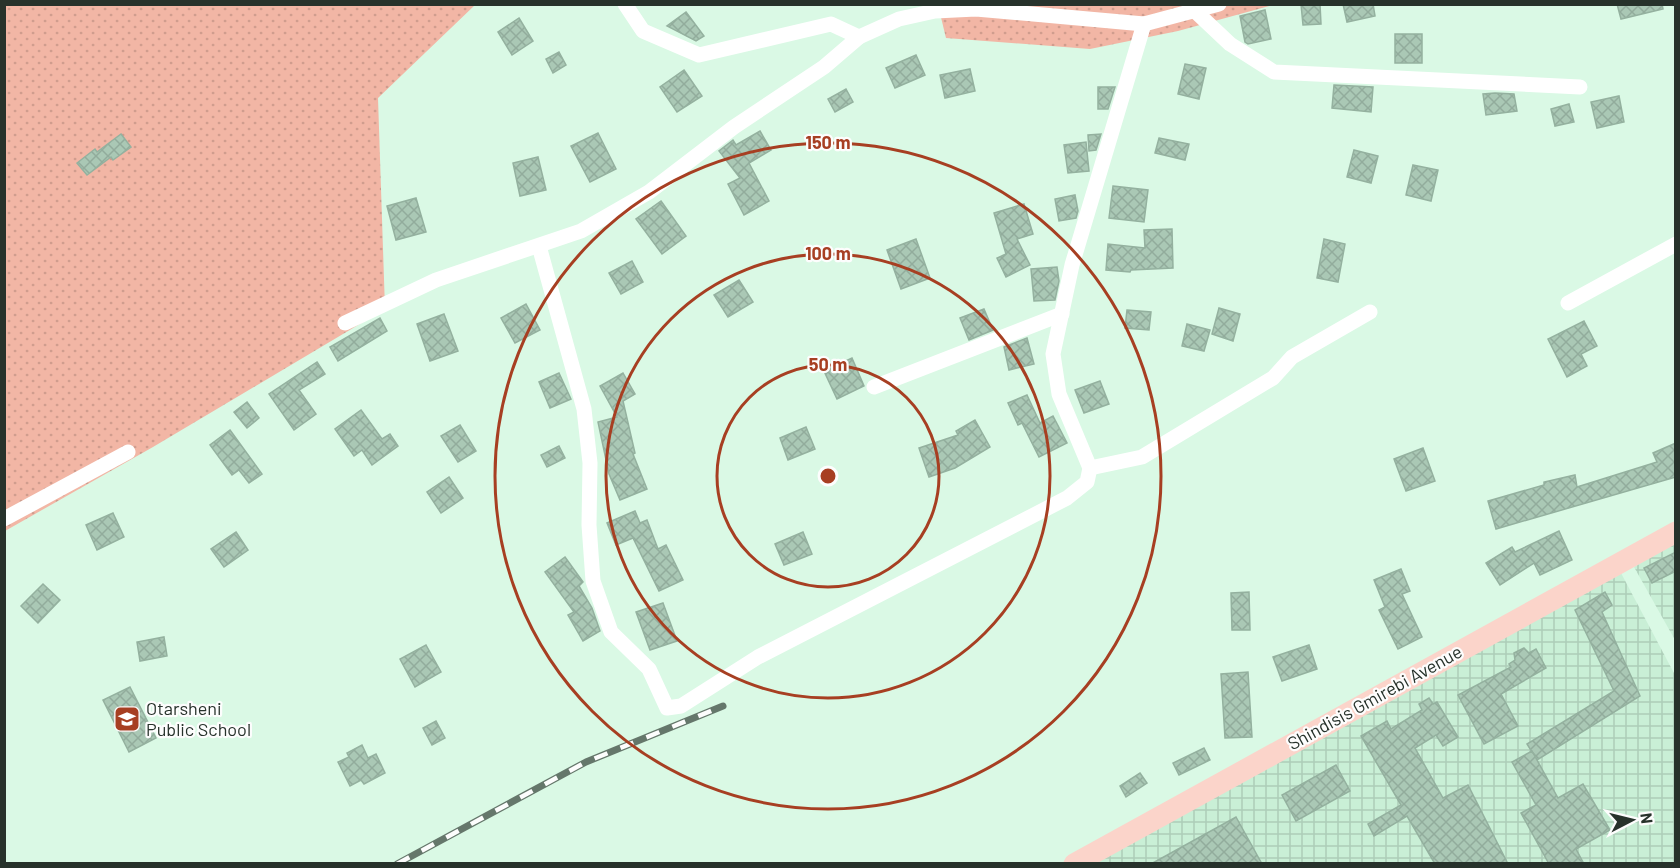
<svg xmlns="http://www.w3.org/2000/svg" width="1680" height="868" font-family="Barlow,sans-serif">
<defs>
<pattern id="industrial-grid" width="8" height="8" patternUnits="userSpaceOnUse" patternTransform="scale(1.5)"><rect width="8" height="8" fill="#c9efd6"/><path d="M0 4h8M4 0v8" fill="none" stroke="#adcdb8"/></pattern>
<pattern id="grass-dots" width="8" height="8" patternUnits="userSpaceOnUse" patternTransform="scale(1.5)"><rect width="8" height="8" fill="#f2b6a5"/><path d="M2 2h.1M6 6h.1" fill="none" stroke="#d09d8e" stroke-width="1.8" stroke-linecap="round"/></pattern>
<pattern id="building-cross-hatch" width="8" height="8" patternUnits="userSpaceOnUse" patternTransform="scale(1.5)"><rect width="8" height="8" fill="#aac8b5"/><path d="M0 0l8 8M0 8l8-8" fill="none" stroke="#92ac9c"/></pattern>
</defs>
<rect width="100%" height="100%" fill="#daf9e5"/>
<!-- industrial -->
<g fill="url(#industrial-grid)">
<polygon points="1675,543 1675,640 1634,567"/>
<polygon points="1621,573 1675,675 1675,863 1093,864"/>
</g>
<!-- grass -->
<g fill="url(#grass-dots)">
<polygon points="5,5 475,5 378,98 385,309 153,447 5,531"/>
<polygon points="938,5 1273,5 1178,31 1090,49 946,38"/>
</g>
<!-- building -->
<g fill="url(#building-cross-hatch)" stroke="#94b19f" stroke-width="1.5">
<polygon points="1301,4 1320,4 1321,24 1303,25"/>
<polygon points="1343,4 1373,4 1375,16 1347,22"/>
<polygon points="1617,4 1662,4 1663,9 1621,19"/>
<polygon points="1265,10 1271,39 1248,44 1245,42 1240,16"/>
<polygon points="686,12 704,36 696,41 667,26"/>
<polygon points="519,18 533,41 512,55 498,32"/>
<rect x="1395" y="34" width="27" height="29"/>
<polygon points="559,52 566,65 553,73 546,59"/>
<polygon points="916,55 925,75 895,88 886,68"/>
<polygon points="1185,64 1206,68 1199,99 1178,94"/>
<polygon points="970,69 975,91 945,98 940,75"/>
<polygon points="684,70 702,96 677,112 660,87"/>
<polygon points="1334,85 1373,87 1371,112 1332,108"/>
<polygon points="1098,87 1115,87 1108,109 1098,109"/>
<polygon points="846,89 853,102 835,112 828,99"/>
<polygon points="1495,93 1514,94 1517,111 1486,115 1483,94"/>
<polygon points="1619,96 1624,122 1597,128 1591,102"/>
<polygon points="1569,104 1574,122 1555,126 1551,109"/>
<polygon points="760,131 771,150 749,163 769,201 744,215 728,184 740,178 719,151 733,140 736,145"/>
<polygon points="598,133 616,169 590,182 571,146"/>
<polygon points="121,134 131,147 113,160 111,157 87,175 77,163 95,149 97,152"/>
<polygon points="1101,134 1096,150 1089,151 1088,135"/>
<polygon points="1159,138 1189,144 1185,160 1155,153"/>
<polygon points="1086,142 1089,171 1068,173 1064,145"/>
<polygon points="1354,150 1378,156 1371,183 1347,177"/>
<polygon points="538,157 546,190 520,196 513,163"/>
<polygon points="1413,165 1438,170 1431,201 1406,195"/>
<polygon points="1113,186 1148,190 1144,222 1109,218"/>
<polygon points="1075,195 1078,211 1076,218 1059,221 1055,199"/>
<polygon points="416,198 426,232 396,240 387,206"/>
<polygon points="661,201 686,236 662,254 636,219"/>
<polygon points="1024,204 1033,234 1017,239 1030,265 1006,277 997,258 1006,254 994,213"/>
<polygon points="1172,229 1173,268 1131,270 1130,272 1106,270 1108,244 1145,248 1144,230"/>
<polygon points="916,239 930,278 901,289 887,250"/>
<polygon points="1324,239 1345,244 1338,282 1317,278"/>
<polygon points="632,261 643,282 621,294 609,273"/>
<polygon points="1057,267 1059,281 1055,300 1034,301 1031,269"/>
<polygon points="739,280 753,302 728,317 714,295"/>
<polygon points="526,304 540,330 515,343 501,318"/>
<polygon points="1219,308 1240,314 1233,341 1212,334"/>
<polygon points="984,309 993,330 969,340 960,318"/>
<polygon points="1127,310 1151,312 1149,330 1125,328"/>
<polygon points="444,314 458,351 430,361 417,324"/>
<polygon points="380,318 387,331 338,361 330,347"/>
<polygon points="1584,321 1597,346 1581,354 1587,366 1567,377 1548,339"/>
<polygon points="1187,324 1210,330 1204,351 1182,346"/>
<polygon points="1027,338 1034,364 1009,370 1004,347"/>
<polygon points="852,358 864,386 837,399 824,371"/>
<polygon points="317,362 325,374 299,390 316,414 294,430 269,394"/>
<polygon points="559,373 571,399 550,408 539,382"/>
<polygon points="623,373 635,394 623,401 635,453 633,454 647,489 620,500 609,474 598,422 617,417 600,386"/>
<polygon points="1100,381 1109,404 1084,413 1075,390"/>
<polygon points="1027,395 1040,423 1053,416 1067,443 1039,457 1022,423 1018,425 1008,403"/>
<polygon points="247,402 259,418 247,428 234,412"/>
<polygon points="361,410 382,439 390,434 398,446 372,465 362,450 354,456 335,429"/>
<polygon points="975,420 990,447 955,468 929,477 919,448 958,435 956,431"/>
<polygon points="460,425 476,451 458,462 441,436"/>
<polygon points="806,427 815,449 788,460 780,438"/>
<polygon points="230,430 262,474 249,483 239,470 232,475 210,445"/>
<polygon points="1676,443 1676,477 1496,529 1488,501 1544,485 1544,482 1575,475 1577,487 1657,462 1653,453"/>
<polygon points="559,446 565,458 547,467 541,455"/>
<polygon points="1423,448 1435,481 1406,491 1394,459"/>
<polygon points="449,477 463,498 441,513 427,492"/>
<polygon points="635,511 640,523 647,520 658,549 666,545 683,580 659,591 633,538 616,545 607,523"/>
<polygon points="113,513 124,537 97,550 86,525"/>
<polygon points="1559,531 1572,560 1540,575 1534,563 1500,585 1486,563 1512,547 1515,552"/>
<polygon points="236,532 248,550 224,567 211,549"/>
<polygon points="803,532 812,554 784,565 775,544"/>
<polygon points="1676,552 1676,571 1652,583 1644,568"/>
<polygon points="565,557 583,582 579,586 592,608 600,631 583,641 568,615 574,612 545,572"/>
<polygon points="1401,569 1410,591 1402,594 1422,637 1398,649 1379,610 1385,607 1374,580"/>
<polygon points="43,584 60,600 38,623 21,606"/>
<polygon points="1249,592 1250,630 1232,630 1231,593"/>
<polygon points="1605,592 1612,605 1602,612 1640,696 1537,760 1527,744 1614,691 1575,610"/>
<polygon points="663,603 677,641 650,650 636,612"/>
<polygon points="164,637 167,656 140,661 137,642"/>
<polygon points="426,645 441,672 415,687 400,659"/>
<polygon points="1309,645 1317,669 1282,681 1273,657"/>
<polygon points="1524,648 1529,653 1536,649 1546,668 1501,694 1518,726 1484,744 1458,695 1511,667 1509,664 1515,660 1514,653"/>
<polygon points="1248,672 1252,737 1225,738 1221,674"/>
<polygon points="130,687 156,738 129,752 103,700"/>
<polygon points="1429,698 1433,704 1437,702 1458,737 1443,746 1436,735 1415,748 1443,798 1468,785 1508,864 1435,864 1407,816 1374,836 1368,824 1401,805 1361,736 1387,721 1391,729 1422,710 1419,704"/>
<polygon points="436,721 445,738 432,745 423,728"/>
<polygon points="362,745 368,758 376,754 385,773 364,784 361,780 350,786 338,762 349,757 347,753"/>
<polygon points="1204,748 1210,760 1179,775 1173,763"/>
<polygon points="1532,751 1558,798 1583,784 1610,830 1576,849 1584,864 1549,864 1521,813 1536,805 1512,762"/>
<polygon points="1336,765 1350,791 1296,821 1282,795"/>
<polygon points="1140,773 1147,783 1126,797 1120,786"/>
<polygon points="1236,817 1262,864 1151,864"/>
</g>
<g fill="none" stroke-linecap="round" stroke-linejoin="round">
<!-- street -->
<g stroke="#fff" stroke-width="15">
<polyline points="625,4 643,31 699,55 831,24 859,37"/>
<polyline points="1195,11 1230,44 1274,72 1580,87"/>
<polyline points="539,246 584,409 590,463 589,525 593,581 611,632 649,669 667,708 681,706 758,657 1067,498 1087,482 1090,468 1059,394 1053,354 1072,265 1144,24 1219,4"/>
<polyline points="1568,303 1676,244"/>
<polyline points="345,323 436,280 581,231 649,192 734,127 824,67 859,37 899,19 935,11 976,9 1144,24"/>
<polyline points="874,387 1062,314"/>
<polyline points="1090,468 1142,457 1273,378 1292,357 1370,312"/>
<polyline points="4,519 128,452"/>
</g>
<!-- secondary -->
<polyline stroke="#fbd4ca" stroke-width="21" points="1074,864 1676,532"/>
<!-- rail casing -->
<g stroke="#65776b" stroke-width="7">
<polyline id="rail" points="397,864 586,762 723,706"/>
</g>
<!-- rail -->
<use href="#rail" stroke="#fdfdfd" stroke-width="4.5" stroke-dasharray="14" stroke-linecap="butt"/>
</g>
<!-- distance rings -->
<g fill="none" stroke="#a73f22" stroke-width="3">
<circle cx="828" cy="476" r="111"/>
<circle cx="828" cy="476" r="222"/>
<circle cx="828" cy="476" r="333"/>
</g>
<!-- icons -->
<defs>
<g id="school-square" transform="scale(1.35)"><rect x="-9" y="-9" width="18" height="18" rx="4" fill="#a73f22" stroke="#fdfdfd"/><path d="M0-5L7-2L0 1L-7-2ZM-4 1L0 2.5L4 1V4Q0 6-4 4Z" fill="#fff"/></g>
</defs>
<g fill-rule="evenodd">
<use href="#school-square" x="127" y="719"/>
</g>
<g text-anchor="middle" stroke-width="4.5" stroke-linejoin="round" paint-order="stroke">
<!-- street labels -->
<g font-size="18" fill="#27322b" stroke="#fdfdfd">
<text transform="translate(1375 698) rotate(-29)" y="6">Shindisis Gmirebi Avenue</text>
</g>
<!-- poi labels -->
<g font-size="18" fill="#27322b" stroke="#fdfdfd" text-anchor="start">
<text x="146" y="715">Otarsheni<tspan x="146" dy="21">Public School</tspan></text>
</g>
</g>
<circle cx="828" cy="476" r="9" fill="#a73f22" stroke="#fdfdfd" stroke-width="3"/>
<g font-size="18" text-anchor="middle" font-weight="bold" fill="#a73f22" stroke="#fdfdfd" stroke-width="4.5" stroke-linejoin="round" paint-order="stroke">
<text x="828" y="149">150 m</text>
<text x="828" y="260">100 m</text>
<text x="828" y="371">50 m</text>
</g>
<!-- border -->
<rect width="1680" height="868" fill="none" stroke="#27322b" stroke-width="12"/>
<!-- north arrow -->
<g transform="translate(1632 820) rotate(83)" stroke="#fdfdfd" stroke-width="4.5" paint-order="stroke">
<path d="M0-4.5L10 22L0 15L-10 22Z" fill="#27322b"/>
<text y="-9" font-size="16" font-weight="bold" text-anchor="middle" fill="#27322b">N</text>
</g>
</svg>
